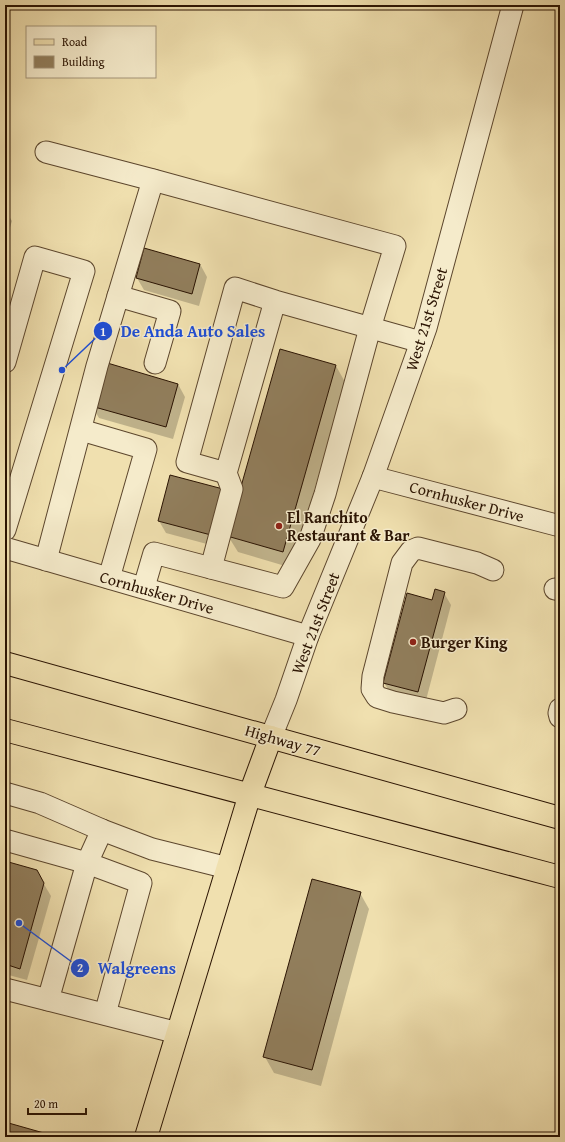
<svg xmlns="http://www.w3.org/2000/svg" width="565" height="1142" font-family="'Gentium Book Plus',serif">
<rect width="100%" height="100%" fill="#f0e0af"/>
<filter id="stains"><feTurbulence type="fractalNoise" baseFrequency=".005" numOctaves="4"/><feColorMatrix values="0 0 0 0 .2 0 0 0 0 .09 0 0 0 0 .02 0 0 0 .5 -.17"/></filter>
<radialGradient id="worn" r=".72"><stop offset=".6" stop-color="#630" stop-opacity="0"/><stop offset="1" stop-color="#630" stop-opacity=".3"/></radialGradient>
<!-- shadow -->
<g fill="#0003">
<polygon points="5,210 12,221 5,244"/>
<polygon points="200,264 207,277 199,306 144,290 137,278"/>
<polygon points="336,366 345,382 292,568 238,552 228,536"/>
<polygon points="178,384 185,397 173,439 99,418 92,406"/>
<polygon points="230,502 218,547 166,533 159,521"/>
<polygon points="444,593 451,605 425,704 392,695 384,683 433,601"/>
<polygon points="5,862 36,871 51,896 27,980 5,974"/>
<polygon points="360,893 369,909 321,1086 274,1073 265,1057"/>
</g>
<!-- building -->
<g fill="#917e5c" stroke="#2a1302">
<polygon points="144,248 200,264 192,294 136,278"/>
<polygon points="280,349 336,365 283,552 227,536"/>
<polygon points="104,362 178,384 166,427 91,406"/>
<polygon points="170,475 223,489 211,535 158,521"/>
<polygon points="435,589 445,592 418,692 383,683 407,593 432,600"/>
<polygon points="5,861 37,870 44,883 20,969 5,964"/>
<polygon points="312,879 361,892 312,1070 263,1057"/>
<polygon points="5,1122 58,1137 5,1137"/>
</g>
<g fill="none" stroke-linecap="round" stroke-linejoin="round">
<!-- minor casing -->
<g stroke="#5c462d" stroke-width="23">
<g id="minor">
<polyline points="46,152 153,180 395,246 370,328 325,494 310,539 283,587 154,553 144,587"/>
<polyline points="118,296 170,311 155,363"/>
<polyline points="275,301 235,288 187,462 226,473 275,301 421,342"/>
<polyline points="5,362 35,257 84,271 5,530"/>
<polyline points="81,430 146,449 109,578"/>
<polyline points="373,477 560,526"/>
<polyline points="5,548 308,636"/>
<polyline points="46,560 97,366 153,180"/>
<polyline points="211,568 232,489 226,473"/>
<polyline points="555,589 560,590"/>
<polyline points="456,709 444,713 393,702 377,697 372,689 373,676 402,563 411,551 418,548 477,563 493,570"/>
<polyline points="560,709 559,713 560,717"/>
<polyline points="271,737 286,700 308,636 373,477 426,328 513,5"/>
<polyline points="5,793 40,803 102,830 152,849 228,868"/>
<polyline points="5,840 87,863 141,883 105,1014"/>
<polyline points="5,989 178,1033"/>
<polyline points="48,1000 87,863 102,830"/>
</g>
</g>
<!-- major casing -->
<g stroke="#2a1302" stroke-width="24">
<polyline id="major" points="146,1137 250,794 271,737"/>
</g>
<!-- highway casing -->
<g stroke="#2a1302" stroke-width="24">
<g id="highway">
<polyline points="5,663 560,818"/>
<polyline points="5,730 560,877"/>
</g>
</g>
<!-- minor -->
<use href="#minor" stroke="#f5ebcb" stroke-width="21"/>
<!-- major -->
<use href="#major" stroke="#f0e0af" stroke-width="22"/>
<!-- highway -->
<use href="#highway" stroke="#f0e0af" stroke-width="22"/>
</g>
<!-- markers -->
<g fill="#8f2418" stroke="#f5ebcb" stroke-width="1.5">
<circle cx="279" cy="526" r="4"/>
<circle cx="413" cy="642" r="4"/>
</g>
<g text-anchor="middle" stroke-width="3" stroke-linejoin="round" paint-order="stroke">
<!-- street labels -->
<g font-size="16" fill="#2a1302" stroke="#f5ebcb">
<text transform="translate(426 319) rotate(-73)" y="6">West 21st Street</text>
<text transform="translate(467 501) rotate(15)" y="6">Cornhusker Drive</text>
<text transform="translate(157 592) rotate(16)" y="6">Cornhusker Drive</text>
<text transform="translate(315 623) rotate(-69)" y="6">West 21st Street</text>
<text transform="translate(283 740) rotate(16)" y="6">Highway 77</text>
</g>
<!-- poi labels -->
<g font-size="16" font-weight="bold" fill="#2a1302" stroke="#f5ebcb" text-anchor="start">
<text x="287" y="523">El Ranchito<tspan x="287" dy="18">Restaurant &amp; Bar</tspan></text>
<text x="421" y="648">Burger King</text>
</g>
</g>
<!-- callouts -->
<path fill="none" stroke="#1d4ed8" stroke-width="1.5" d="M62 370L103 331M19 923L80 968"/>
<g fill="#1d4ed8" stroke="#f5ebcb" stroke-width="1.5">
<circle cx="62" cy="370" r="4"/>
<circle cx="19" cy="923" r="4"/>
<circle cx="103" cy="331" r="10"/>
<circle cx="80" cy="968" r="10"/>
</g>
<g font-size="12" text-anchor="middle" font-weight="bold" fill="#fff">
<text x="103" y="336">1</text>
<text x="80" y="972">2</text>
</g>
<g font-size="17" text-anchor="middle" font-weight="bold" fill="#1d4ed8" stroke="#f5ebcb" stroke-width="3" stroke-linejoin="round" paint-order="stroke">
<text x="193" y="337">De Anda Auto Sales</text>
<text x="137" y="974">Walgreens</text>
</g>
<!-- margin -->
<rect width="565" height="1142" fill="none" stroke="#f0e0af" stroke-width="20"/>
<rect x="6" y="6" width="553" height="1130" fill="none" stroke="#2a1302" stroke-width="2"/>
<rect x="10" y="10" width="545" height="1122" fill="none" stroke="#2a1302"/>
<!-- legend -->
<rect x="26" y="26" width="130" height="52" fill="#f5ebcb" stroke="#a4957b"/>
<rect x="34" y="39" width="20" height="6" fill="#f0e0af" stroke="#a4957b"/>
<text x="62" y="46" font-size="12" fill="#2a1302">Road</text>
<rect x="34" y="56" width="20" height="12" fill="#917e5c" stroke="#a4957b"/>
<text x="62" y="66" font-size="12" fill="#2a1302">Building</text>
<!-- scale -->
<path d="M28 1108v6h58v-6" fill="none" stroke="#2a1302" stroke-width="2"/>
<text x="34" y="1108" font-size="12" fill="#2a1302" stroke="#f5ebcb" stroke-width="3" paint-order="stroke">20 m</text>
<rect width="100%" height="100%" filter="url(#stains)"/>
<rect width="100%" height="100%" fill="url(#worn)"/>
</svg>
